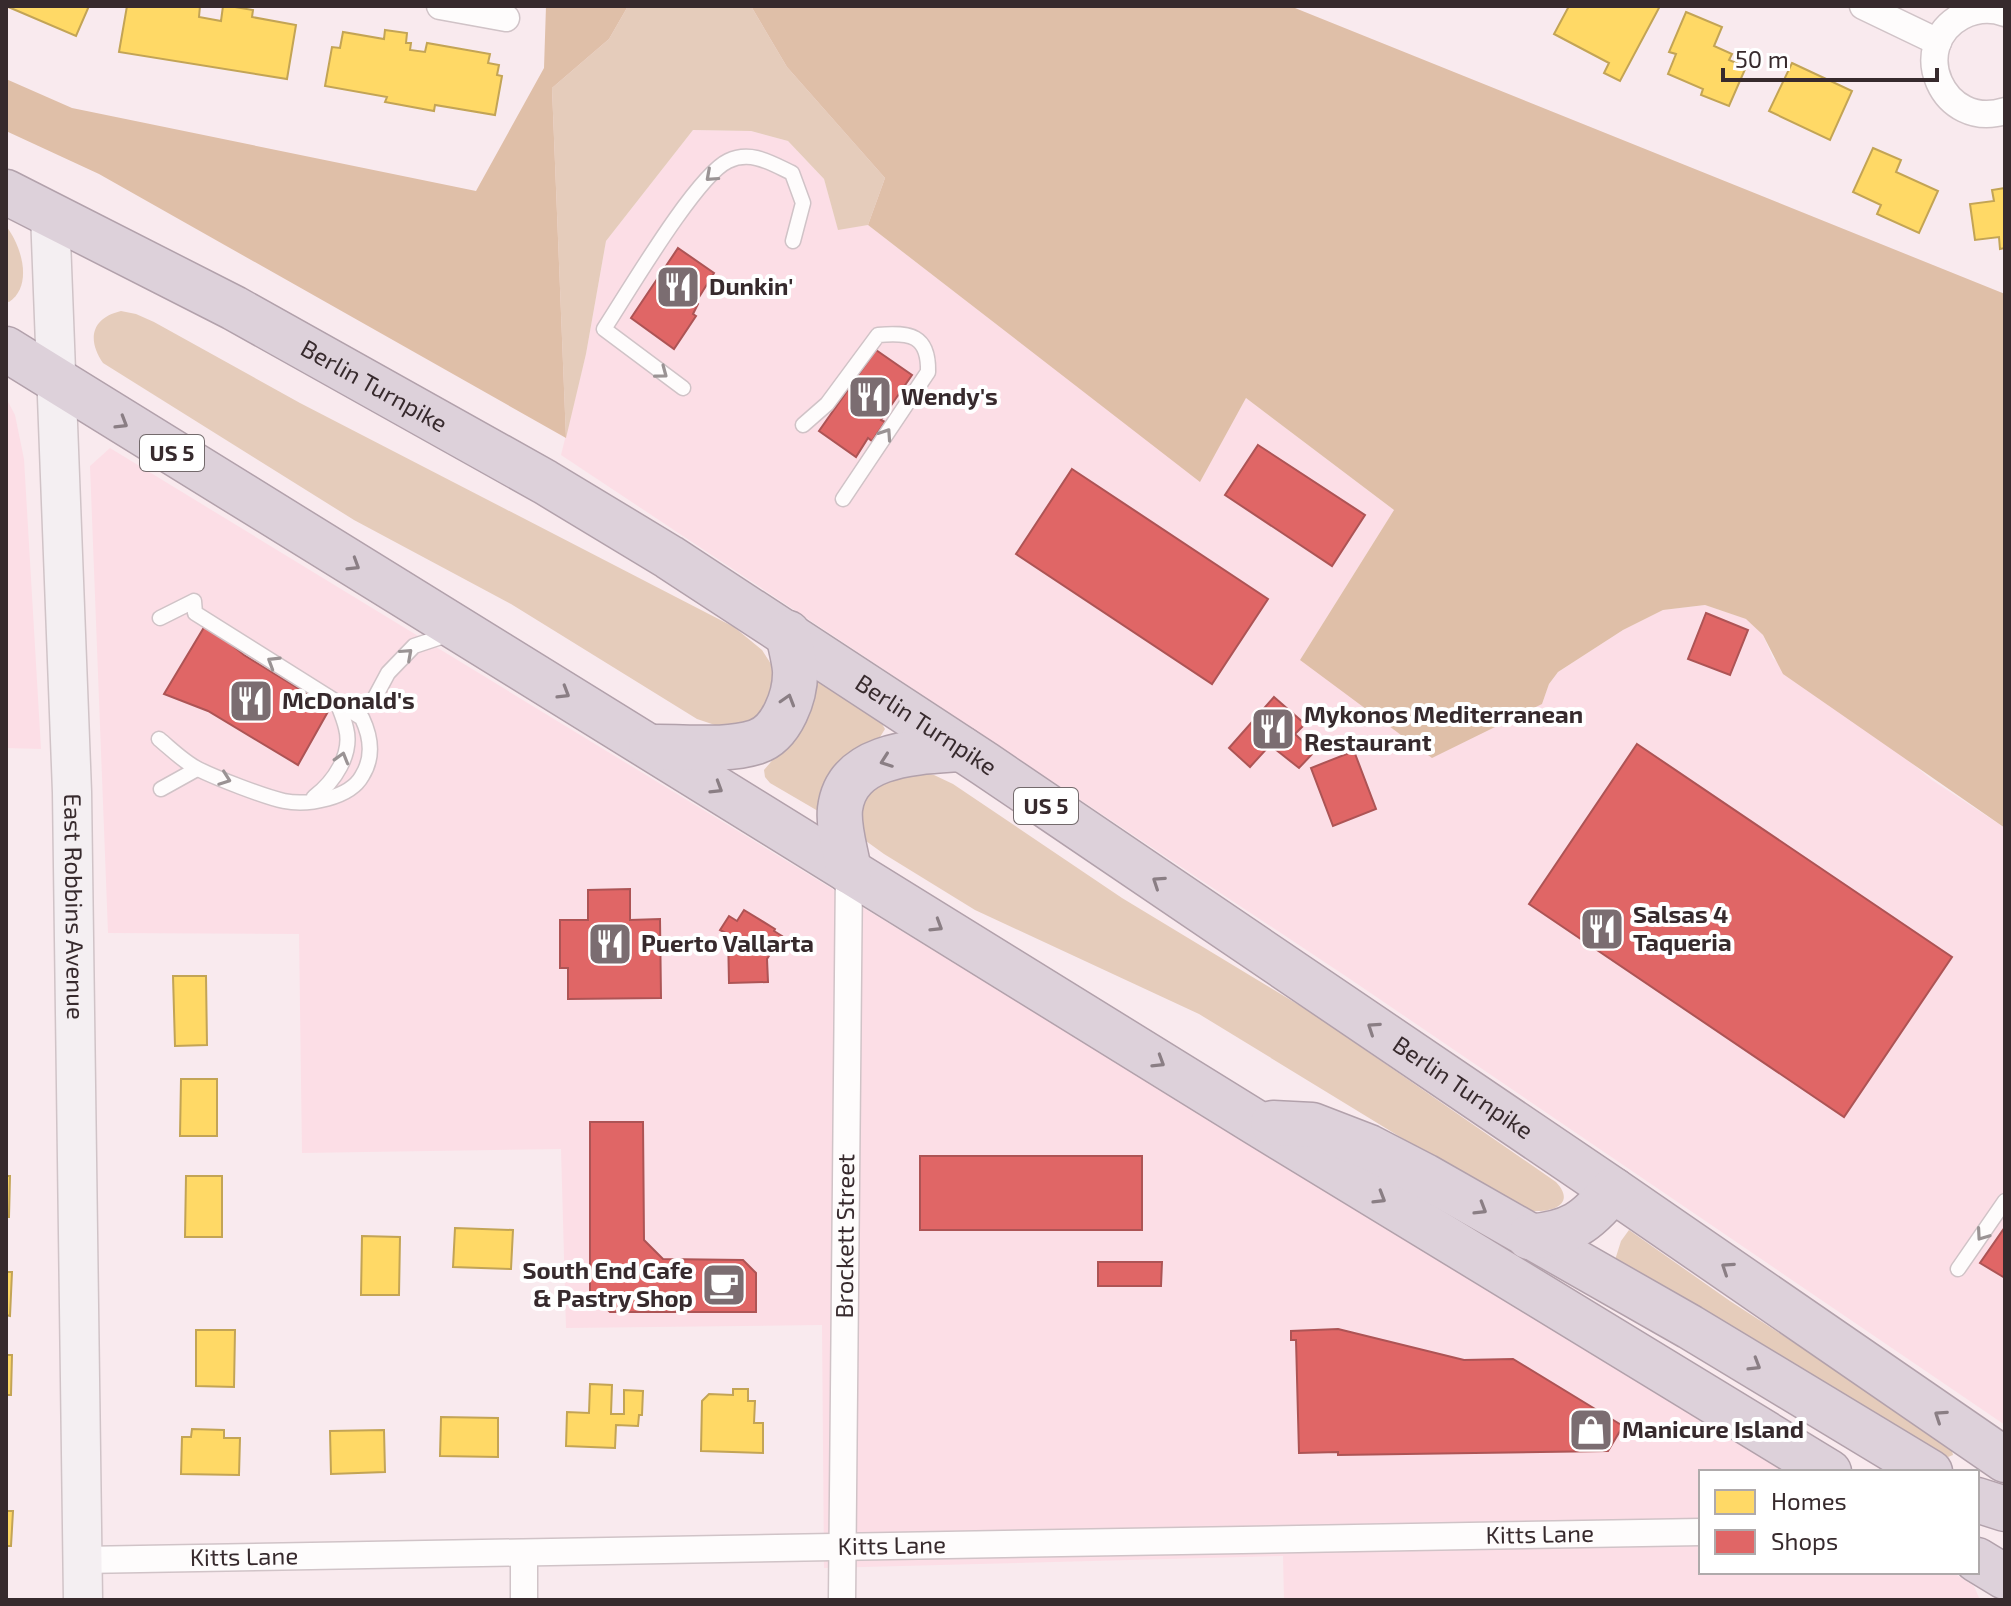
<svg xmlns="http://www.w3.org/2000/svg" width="2011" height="1606" font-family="'Exo 2',sans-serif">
<rect width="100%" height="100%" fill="#f9eaee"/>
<!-- built -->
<g fill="#fcdee6">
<polygon points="693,130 751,131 788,141 824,179 838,229 868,225 1200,481 1246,398 1394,510 1300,660 1542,704 1549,684 1558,672 1623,630 1663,610 1705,605 1747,619 1763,635 1773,658 1814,694 1896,750 1932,780 2005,828 2005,1425 1350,979 561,455 586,354 606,241"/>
<polygon points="6,398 15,415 24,459 41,749 6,748"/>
<polygon points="110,448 1788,1472 1701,1472 1701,1572 1952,1572 1974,1586 1980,1600 1284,1600 1283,1556 824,1568 822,1325 566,1328 561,1149 302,1153 299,934 108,933 90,466"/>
</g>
<!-- green -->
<g fill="#e5ccbb">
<polygon points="628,6 751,6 787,67 885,178 868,225 838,230 824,179 788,141 751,131 693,130 606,241 586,354 566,438 552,88 609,39"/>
<path d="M6 226C21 245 34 285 9 302L6 301Z"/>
<path d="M121 311 136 314 154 322 300 403 734 627 762 650 771 664 775 685 762 716 746 725 727 729 697 719 511 604 354 520 103 363C87 340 91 318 121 311Z"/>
<polygon points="817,681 882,724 885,729 880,737 865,748 818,811 770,783 765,777 764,770 788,742 813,682"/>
<path d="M912 771 934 775 953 784 1122 898 1312 1013 1556 1182C1580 1208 1543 1214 1524 1210L1433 1157 1199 1014 975 910 884 854 866 841 861 831 860 806 868 791 887 777Z"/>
<polygon points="1629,1230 1730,1301 1945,1441 1951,1447 1953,1455 1948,1457 1935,1449 1615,1260 1621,1241"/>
</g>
<!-- forest -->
<g fill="#dfbfa8">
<polygon points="546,6 628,6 609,39 552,88 566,438 99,174 6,131 6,79 72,108 476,191 544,68"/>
<polygon points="751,6 1290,6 2005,294 2005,828 1783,674 1763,635 1746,619 1705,605 1663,610 1623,630 1558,672 1549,684 1542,704 1432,758 1300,660 1394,510 1246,398 1200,482 868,225 885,178 787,67"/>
</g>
<!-- homes -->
<g fill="#ffd966" stroke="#c3a455" stroke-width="2">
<polygon points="6,6 89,6 76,36"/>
<polygon points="127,6 200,6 199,17 221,21 223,6 229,6 253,10 252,17 296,25 287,79 119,52"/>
<polygon points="1569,6 1660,6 1620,81 1604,73 1609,63 1554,34"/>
<polygon points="1686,12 1722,27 1714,46 1732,54 1729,60 1746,67 1729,106 1701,95 1703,89 1668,74 1676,54 1669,52"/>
<polygon points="385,30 407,33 406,43 411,43 410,50 425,52 427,43 490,54 488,63 499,65 497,75 502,76 495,115 435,105 434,111 385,102 387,97 325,86 332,47 340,48 343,32 384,39"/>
<polygon points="1792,63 1852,91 1830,140 1769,111"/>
<polygon points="1873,148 1901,160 1896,172 1938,191 1919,233 1877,214 1881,205 1853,192"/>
<polygon points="2005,188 2005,248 2000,249 1999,237 1975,240 1970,204 1994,201 1992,190"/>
<polygon points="173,976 206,976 207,1045 175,1046"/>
<polygon points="181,1079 217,1079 217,1136 180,1136"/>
<polygon points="6,1176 10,1176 9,1217 6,1217"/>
<polygon points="186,1176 222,1176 222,1237 185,1237"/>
<polygon points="455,1228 513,1230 511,1269 453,1267"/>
<polygon points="362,1236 400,1237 399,1295 361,1295"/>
<polygon points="6,1272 12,1272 10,1316 6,1315"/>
<polygon points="196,1330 235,1330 234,1387 196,1386"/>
<polygon points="6,1355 12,1355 11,1395 6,1395"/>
<polygon points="590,1384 612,1385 611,1414 624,1414 624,1390 643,1391 642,1415 639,1415 638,1426 616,1425 615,1448 566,1446 567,1412 589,1413"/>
<polygon points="733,1389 748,1389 748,1401 755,1401 754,1423 763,1423 763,1453 701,1451 702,1401 709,1394 733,1395"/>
<polygon points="441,1417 498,1418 498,1457 440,1456"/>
<polygon points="192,1429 224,1430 224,1438 240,1438 239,1475 181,1474 182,1437 191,1437"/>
<polygon points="384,1430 385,1472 331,1474 330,1431"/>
<polygon points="6,1511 13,1511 11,1546 6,1546"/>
</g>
<!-- shops -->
<g fill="#e06666" stroke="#ad5455" stroke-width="2">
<polygon points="678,248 714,273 696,302 698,304 693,314 696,316 674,349 631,318"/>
<polygon points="876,350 912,375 881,420 885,422 872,441 868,438 856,457 819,431"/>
<polygon points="1258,445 1365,515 1332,566 1225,495"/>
<polygon points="1072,469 1268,599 1212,684 1016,554"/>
<polygon points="1706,613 1748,630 1730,675 1688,659"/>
<polygon points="206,624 244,655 330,708 298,765 208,711 164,694"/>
<polygon points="1274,697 1305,724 1295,734 1314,752 1299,768 1270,745 1250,767 1229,748"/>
<polygon points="1637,744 1952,957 1844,1117 1529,904"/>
<polygon points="1354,751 1376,809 1333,826 1311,768"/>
<polygon points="630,889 630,920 660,919 661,998 568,999 568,968 560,968 560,920 588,920 588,890"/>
<polygon points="744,910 775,929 774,931 782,936 767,959 768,982 729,983 728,934 720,930 729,916 737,921"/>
<polygon points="590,1122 643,1122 644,1240 663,1259 743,1260 756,1273 756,1312 610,1312 590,1293"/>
<rect x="920" y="1156" width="222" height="74"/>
<polygon points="2005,1227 2005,1278 1980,1263"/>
<polygon points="1098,1262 1162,1262 1161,1286 1098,1286"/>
<polygon points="1338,1329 1464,1360 1513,1359 1623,1426 1608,1451 1338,1455 1338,1452 1299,1453 1296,1340 1291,1340 1291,1331"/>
</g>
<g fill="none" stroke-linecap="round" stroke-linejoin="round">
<!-- lane casing -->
<g stroke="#d0c3c7" stroke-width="17">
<g id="lane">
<path d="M683 388 604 329C627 294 696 176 728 161 751 150 771 163 792 173L803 203 793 241"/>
<path d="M803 425 827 404 878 335C910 332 929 335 928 372L843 499"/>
<polyline points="373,701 388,673 414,646 450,634"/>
<path d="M159 739C171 749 184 762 198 769 216 778 265 797 284 801 308 806 350 798 362 776 374 757 371 737 362 718L195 613 194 601 160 618"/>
<polyline points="161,789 197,769"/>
<path d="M314 797C334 782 353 754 346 728 344 719 340 710 337 702"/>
<polyline points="1958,1269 2005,1201"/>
</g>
</g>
<!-- street casing -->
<g stroke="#d0c3c7" stroke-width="29">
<g id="street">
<polyline points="440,6 506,18"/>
<polyline points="1863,6 1938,42"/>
<path d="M2005 13C1991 8 1976 9 1962 16 1906 46 1943 131 2005 111"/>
<path id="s1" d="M82 1560 1701 1532"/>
<polyline points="524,1600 524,1554"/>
<path id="s2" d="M842 1600 849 871"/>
</g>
</g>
<!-- secondary casing -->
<g stroke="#d0c3c7" stroke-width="41">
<g id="secondary">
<path id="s3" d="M50 213 72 792 83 1600"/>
</g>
</g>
<!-- highway casing -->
<g stroke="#b2a1ab" stroke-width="47">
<g id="highway">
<path id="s4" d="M6 192 234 308 545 482 669 557 985 764 1613 1190 2005 1460"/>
<polyline points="6,349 1255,1122 1829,1472"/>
<path d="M651 747C684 746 724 752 756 742 782 734 796 695 795 670 794 658 790 645 788 633"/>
<path d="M849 871C846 852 838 828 840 809 847 752 919 752 962 749"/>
<polyline points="1273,1123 1312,1125 1369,1147 1425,1176 1690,1327 1930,1472"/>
<path d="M1529 1237C1571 1233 1586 1223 1613 1190"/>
<polyline points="1977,1500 2005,1509"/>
<polyline points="1977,1560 2005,1577"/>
</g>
</g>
<!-- lane -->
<use href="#lane" stroke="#fefcfc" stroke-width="14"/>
<!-- street -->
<use href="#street" stroke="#fefcfc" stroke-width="26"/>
<!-- secondary -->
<use href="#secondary" stroke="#f4eff2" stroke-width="38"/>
<!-- highway -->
<use href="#highway" stroke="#ddd1da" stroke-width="44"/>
</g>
<!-- one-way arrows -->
<defs><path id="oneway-chevron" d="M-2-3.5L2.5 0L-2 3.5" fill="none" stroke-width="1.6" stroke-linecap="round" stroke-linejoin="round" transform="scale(2)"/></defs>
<g stroke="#9a9394">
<use href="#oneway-chevron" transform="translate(711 176) rotate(138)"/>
<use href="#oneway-chevron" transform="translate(662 373) rotate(37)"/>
<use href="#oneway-chevron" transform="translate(886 434) rotate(-56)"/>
<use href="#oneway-chevron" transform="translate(407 654) rotate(-42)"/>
<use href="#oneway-chevron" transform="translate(273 662) rotate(-148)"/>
<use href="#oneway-chevron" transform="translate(342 758) rotate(-74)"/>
<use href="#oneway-chevron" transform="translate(225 779) rotate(20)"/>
<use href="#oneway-chevron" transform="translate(1982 1235) rotate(125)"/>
</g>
<g stroke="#8a7e84">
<use href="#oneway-chevron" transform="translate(122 423) rotate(31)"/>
<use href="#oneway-chevron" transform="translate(354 565) rotate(32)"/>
<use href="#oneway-chevron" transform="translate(564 693) rotate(31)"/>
<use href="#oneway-chevron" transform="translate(788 700) rotate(-73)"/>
<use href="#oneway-chevron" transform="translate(886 761) rotate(160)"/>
<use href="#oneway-chevron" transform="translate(717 788) rotate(32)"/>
<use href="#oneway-chevron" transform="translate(1158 882) rotate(-146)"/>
<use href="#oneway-chevron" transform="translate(937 926) rotate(32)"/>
<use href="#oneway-chevron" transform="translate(1373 1028) rotate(-146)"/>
<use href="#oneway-chevron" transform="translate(1159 1062) rotate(32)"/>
<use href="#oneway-chevron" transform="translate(1380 1198) rotate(31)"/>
<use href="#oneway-chevron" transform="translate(1481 1209) rotate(31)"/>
<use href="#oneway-chevron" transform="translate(1727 1268) rotate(-146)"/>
<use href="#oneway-chevron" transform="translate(1755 1365) rotate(31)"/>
<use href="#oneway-chevron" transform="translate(1940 1416) rotate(-146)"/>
</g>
<!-- icons -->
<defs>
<g id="restaurant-square" transform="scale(2.3)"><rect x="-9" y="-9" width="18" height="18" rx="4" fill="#7b6d71" stroke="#fff"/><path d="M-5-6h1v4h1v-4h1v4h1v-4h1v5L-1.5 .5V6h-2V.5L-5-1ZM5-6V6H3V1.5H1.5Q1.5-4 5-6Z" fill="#fff"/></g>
<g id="cafe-square" transform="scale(2.3)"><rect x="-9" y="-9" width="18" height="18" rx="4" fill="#7b6d71" stroke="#fff"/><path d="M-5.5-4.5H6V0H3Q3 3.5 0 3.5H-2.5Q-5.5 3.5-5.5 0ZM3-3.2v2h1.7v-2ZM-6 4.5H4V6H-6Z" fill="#fff"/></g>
<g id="shop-square" transform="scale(2.3)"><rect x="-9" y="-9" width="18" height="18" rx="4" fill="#7b6d71" stroke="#fff"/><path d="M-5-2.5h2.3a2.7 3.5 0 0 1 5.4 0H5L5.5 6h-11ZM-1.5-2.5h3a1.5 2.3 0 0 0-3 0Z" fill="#fff"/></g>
</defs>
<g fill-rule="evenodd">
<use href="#restaurant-square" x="678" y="287"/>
<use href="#restaurant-square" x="870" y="397"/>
<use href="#restaurant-square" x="251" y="701"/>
<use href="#restaurant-square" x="1273" y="729"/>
<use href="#restaurant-square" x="1602" y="929"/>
<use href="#restaurant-square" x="610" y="944"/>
<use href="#cafe-square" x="724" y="1285"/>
<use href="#shop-square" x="1591" y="1430"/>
</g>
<g text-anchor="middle" stroke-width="8" stroke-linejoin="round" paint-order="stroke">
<!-- shield labels -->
<g fill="#fff" stroke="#736a6c" stroke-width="2">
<rect x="140" y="435" width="64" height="36" rx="6"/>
<rect x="1014" y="788" width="64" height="36" rx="6"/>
</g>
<g font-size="22" font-weight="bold" fill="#372a2d">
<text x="172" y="461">US 5</text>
<text x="1046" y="814">US 5</text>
</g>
<!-- poi labels -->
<g font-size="24" font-weight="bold" fill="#372a2d" stroke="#fff" text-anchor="start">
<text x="709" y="295">Dunkin'</text>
<text x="901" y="405">Wendy's</text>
<text x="282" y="709">McDonald's</text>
<text x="1304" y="723">Mykonos Mediterranean<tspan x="1304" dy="28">Restaurant</tspan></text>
<text x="1633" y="923">Salsas 4<tspan x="1633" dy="28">Taqueria</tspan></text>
<text x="641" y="952">Puerto Vallarta</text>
<text x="693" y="1279" text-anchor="end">South End Cafe<tspan x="693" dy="28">&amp; Pastry Shop</tspan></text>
<text x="1622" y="1438">Manicure Island</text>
</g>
<!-- street labels -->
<g font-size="24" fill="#372a2d" stroke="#fff">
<text dy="8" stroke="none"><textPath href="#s4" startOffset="416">Berlin Turnpike</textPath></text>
<text dy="8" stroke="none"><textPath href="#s4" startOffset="1064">Berlin Turnpike</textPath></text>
<text dy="8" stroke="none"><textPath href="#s3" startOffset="694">East Robbins Avenue</textPath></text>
<text dy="8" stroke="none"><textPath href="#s4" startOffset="1712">Berlin Turnpike</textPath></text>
<text dy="8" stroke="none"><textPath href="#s2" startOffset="364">Brockett Street</textPath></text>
<text dy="8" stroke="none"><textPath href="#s1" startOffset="1458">Kitts Lane</textPath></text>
<text dy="8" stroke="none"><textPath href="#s1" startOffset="810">Kitts Lane</textPath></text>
<text dy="8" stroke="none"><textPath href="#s1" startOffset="162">Kitts Lane</textPath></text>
</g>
</g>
<!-- border -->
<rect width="2011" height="1606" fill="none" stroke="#372a2d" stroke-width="16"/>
<!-- legend -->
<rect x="1699" y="1470" width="280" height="104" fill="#ffffff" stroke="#afaaab" stroke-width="2"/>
<rect x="1715" y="1490" width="40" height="24" fill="#ffd966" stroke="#afaaab" stroke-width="2"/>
<text x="1771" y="1510" font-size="24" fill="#372a2d">Homes</text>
<rect x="1715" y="1530" width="40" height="24" fill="#e06666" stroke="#afaaab" stroke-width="2"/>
<text x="1771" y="1550" font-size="24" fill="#372a2d">Shops</text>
<!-- scale -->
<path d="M1723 68v12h214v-12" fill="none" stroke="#372a2d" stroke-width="4"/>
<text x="1735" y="68" font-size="24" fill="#372a2d" stroke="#ffffff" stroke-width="6" paint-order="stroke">50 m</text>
</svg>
